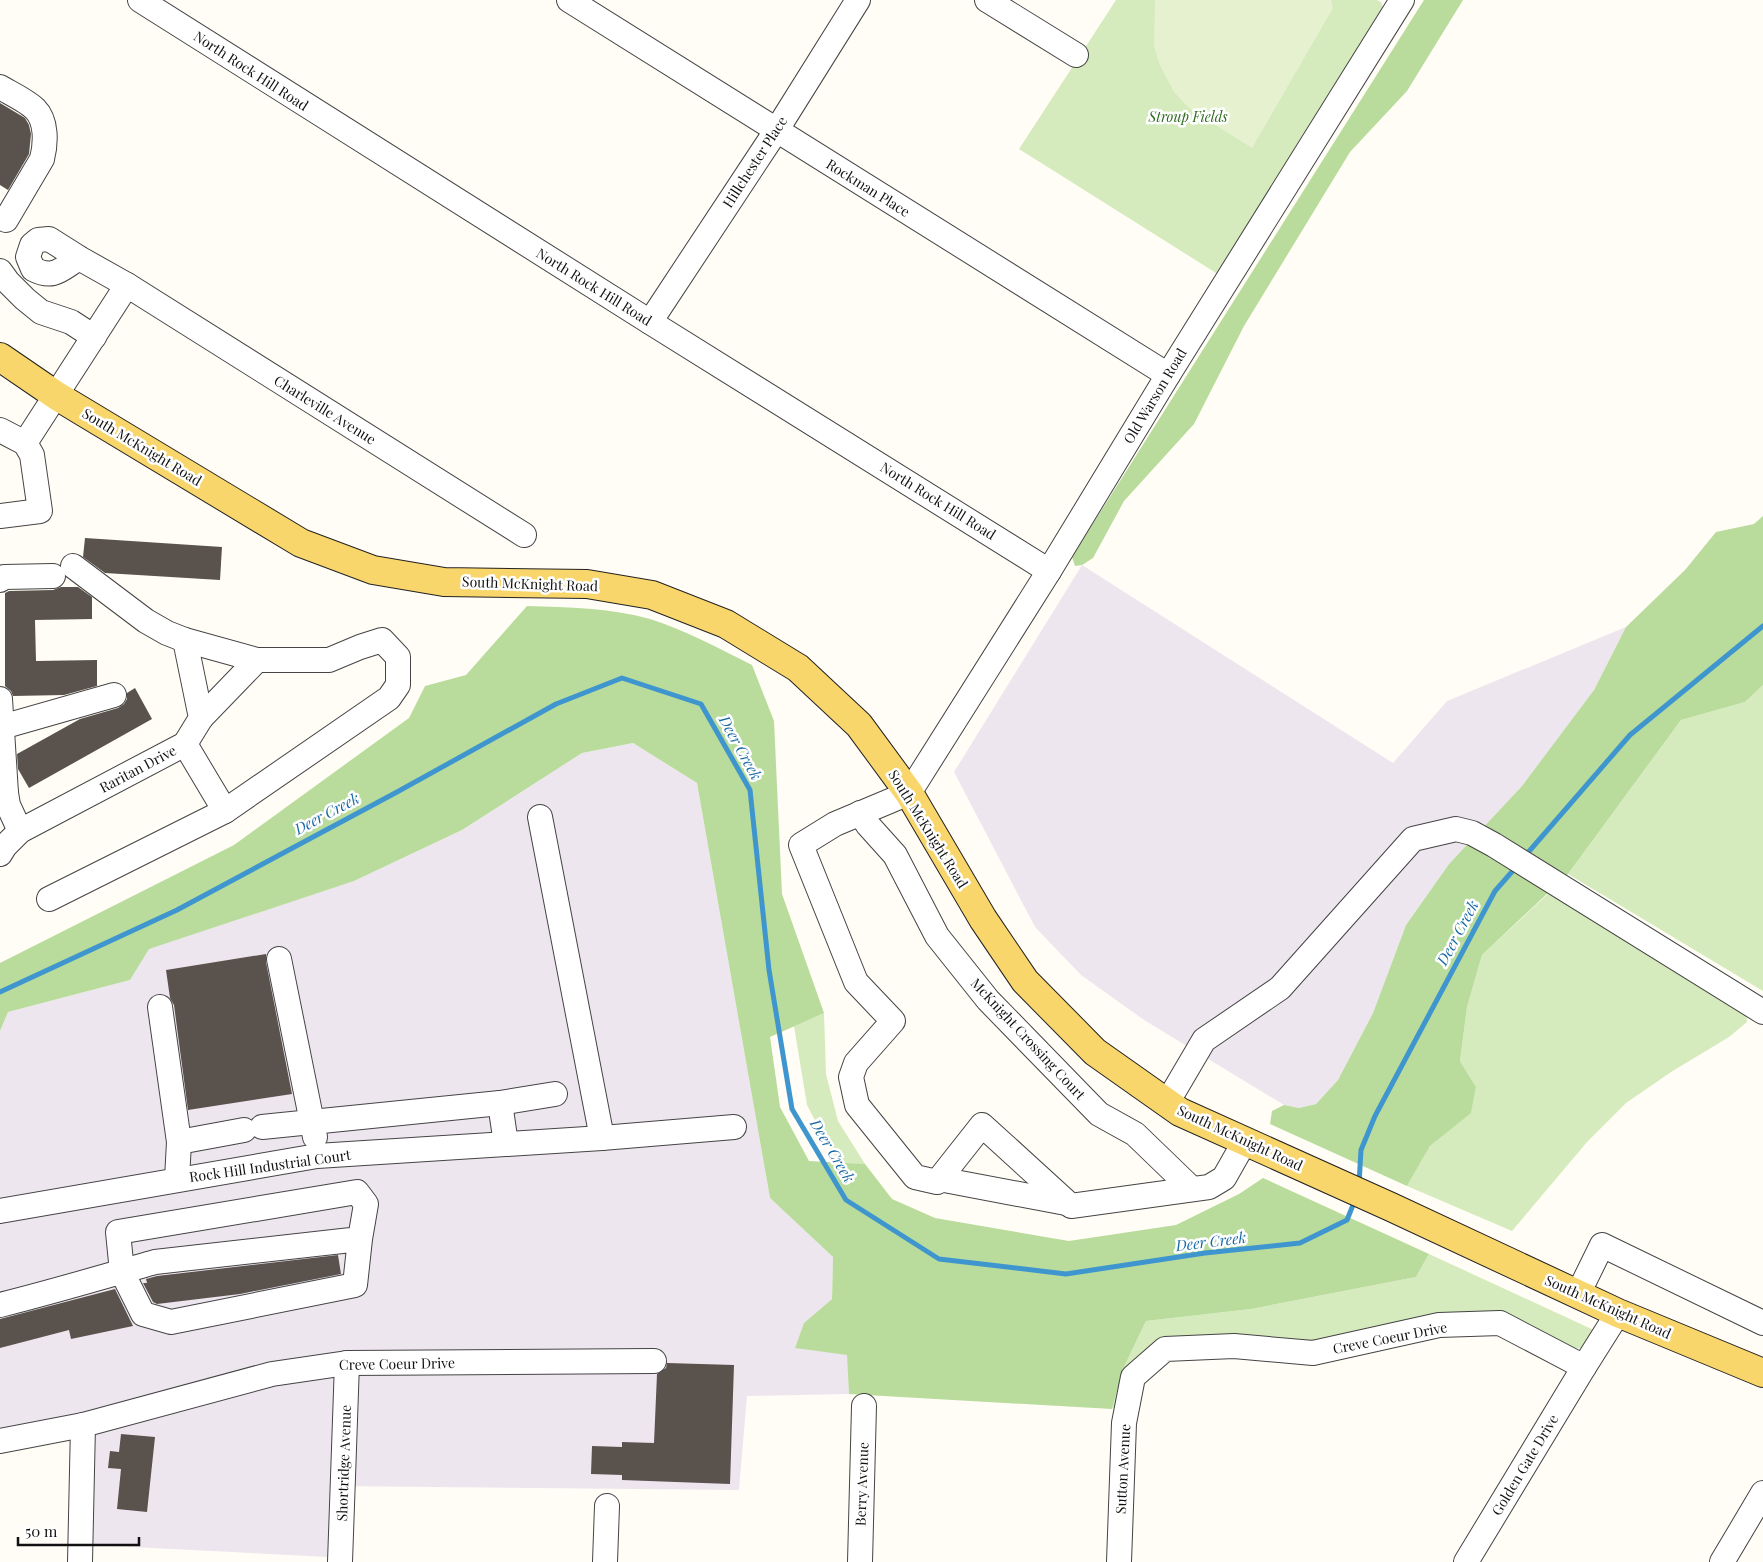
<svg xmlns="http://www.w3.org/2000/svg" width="1763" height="1562" font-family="'Playfair Display',serif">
<rect width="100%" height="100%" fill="#fffdf5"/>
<!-- industrial -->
<g fill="#eee6ef">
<polygon points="1082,565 1393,763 1447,701 1626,627 1594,690 1522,786 1449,864 1406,925 1373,1013 1338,1080 1316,1104 1299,1108 1284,1105 1144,1020 1081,975 1035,927 954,772"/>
<polygon points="633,743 697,783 770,1198 833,1257 832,1299 804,1323 848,1355 849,1394 747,1396 739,1490 330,1486 328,1557 93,1545 91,1414 0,1432 0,1031 8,1012 130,980 148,949 354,881 462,830 582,753"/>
</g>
<!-- green -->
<g fill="#d5ebbd">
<polygon points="1116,0 1377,0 1381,2 1386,16 1224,278 1019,149"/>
<polygon points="1763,685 1763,991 1568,874 1681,720 1745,702"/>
<polygon points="1550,892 1746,1012 1747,1022 1729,1037 1671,1072 1626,1103 1587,1142 1512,1231 1407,1186 1430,1146 1471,1112 1476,1087 1460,1061 1467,1007 1482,955"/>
<polygon points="824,1013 826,1074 838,1121 865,1164 837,1163 807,1105 794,1026"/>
<polygon points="1429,1254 1598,1332 1591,1343 1581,1348 1571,1349 1525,1327 1322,1347 1172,1344 1117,1405 1112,1409 1123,1369 1146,1321 1251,1309 1416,1277"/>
</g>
<!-- forest -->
<g fill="#b9dc9c">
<polygon points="1424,0 1463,0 1407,91 1350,152 1244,326 1194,424 1124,501 1093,558 1082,565 1075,566 1072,557"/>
<polygon points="1763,516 1763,685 1745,702 1681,720 1568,874 1482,955 1467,1007 1460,1061 1476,1087 1471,1113 1430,1146 1407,1186 1270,1124 1272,1111 1284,1105 1299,1108 1316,1104 1338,1080 1373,1013 1406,925 1449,864 1522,786 1594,690 1626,627 1685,570 1716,532 1754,524"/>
<path d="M527 606C569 607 610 608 650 619 683 629 720 649 752 665L774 721 782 894 824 1013 770 1037 780 1107 809 1161 865 1164 892 1199 935 1218 1069 1241 1176 1225 1239 1194 1263 1178 1429 1254 1416 1277 1251 1309 1146 1321 1123 1369 1112 1409 849 1394 847 1355 795 1348 804 1323 832 1299 833 1257 770 1198 697 783 633 743 582 753 462 830 354 881 149 949 130 980 8 1012 0 1031V963L234 845 409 718 425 686 466 675Z"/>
</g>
<!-- pitch -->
<polygon fill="#e6f2cf" points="1155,0 1331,0 1333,8 1252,148 1190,109 1174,92 1159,63 1154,46"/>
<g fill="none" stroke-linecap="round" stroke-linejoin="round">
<!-- stream -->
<g stroke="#3f96cf" stroke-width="5">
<polyline points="1525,856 1630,735 1763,626"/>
<polyline points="0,992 177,910 397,792 556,704 622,678 701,704 750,790 769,970 792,1109 846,1200 939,1259 1066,1274 1205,1253 1300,1243 1347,1220 1355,1200"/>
<polyline points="1359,1184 1361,1150 1375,1116 1495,891 1517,866"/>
</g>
</g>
<!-- building -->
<g fill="#5a524d">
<polygon points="0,103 25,118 29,125 31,134 29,154 8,190 0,185"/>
<polygon points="85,538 222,547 220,580 105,573 83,557"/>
<polygon points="61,587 78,587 92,597 92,619 35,620 36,661 97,660 97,686 64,695 13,696 11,691 5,686 5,593 9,591 53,590"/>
<polygon points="135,688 152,719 29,788 18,769 17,754 80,719 118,708 124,704 127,699 127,693"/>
<polygon points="266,954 266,962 292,1094 188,1110 174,1005 170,998 166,970"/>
<polygon points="338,1255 341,1274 240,1294 157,1304 153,1302 143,1283 147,1283 146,1279 157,1276"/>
<polygon points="115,1289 133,1326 71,1339 69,1330 0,1348 0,1319"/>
<polygon points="667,1363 734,1365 730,1484 622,1480 622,1475 591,1474 592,1446 622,1447 622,1442 654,1443 657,1374 666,1368"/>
<polygon points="121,1434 155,1437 147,1512 117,1509 121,1469 108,1468 110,1451 119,1452"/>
</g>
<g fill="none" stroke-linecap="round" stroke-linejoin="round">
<!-- minor casing -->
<g stroke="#444" stroke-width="26">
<g id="minor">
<polyline points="140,0 650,322 1049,571"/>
<polyline points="569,0 1168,375"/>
<polyline points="987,0 1076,55"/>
<path d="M0 87C10 93 27 101 35 109 47 121 46 143 42 159L6 220"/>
<path d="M79 258C61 269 54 280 33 269L28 257 32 245 38 240 49 239 79 258 127 285"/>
<polyline points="0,271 8,282 25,299 41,312 71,322 94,337"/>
<polyline points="650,322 776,131 858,0"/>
<polyline points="0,430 25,443 127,285 524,535"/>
<polyline points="0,516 40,511 32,455 25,443"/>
<polyline points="73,566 146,621 167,633 185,640 257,660 329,660 360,647 382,640 398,657 398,685 389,698 225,811"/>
<polyline points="0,580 4,577 53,576"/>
<polyline points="0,699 6,793"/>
<polyline points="201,718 257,660"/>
<polyline points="2,727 114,695"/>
<polyline points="0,794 6,793 8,805 20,831"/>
<polyline points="860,813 868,825 895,855 937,936 988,1000 1099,1114 1135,1134 1192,1189"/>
<polyline points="540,817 602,1138"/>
<polyline points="0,854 5,846 20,831 185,744 201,718 185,640"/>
<polyline points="49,899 225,811 185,744"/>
<polyline points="279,959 315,1137"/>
<polyline points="160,1007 179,1142 177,1179"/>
<polyline points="500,1103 506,1144"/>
<polyline points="1167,1103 1204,1040 1280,988 1413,839 1456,829 1472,833 1494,845 1763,1012"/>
<polyline points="262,1127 500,1103 555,1094"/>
<polyline points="1245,1141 1224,1178 1209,1187 1071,1206 982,1125 937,1182 915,1177 857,1105 851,1077 856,1063 893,1021 856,982 801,845 835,824 909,793 1049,571 1168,375 1402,0"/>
<polyline points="179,1142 244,1130"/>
<polyline points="939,1179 1066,1203"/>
<polyline points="0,1211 317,1156 602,1138 734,1127"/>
<polyline points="1578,1294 1602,1245 1763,1323"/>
<path d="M0 1305C52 1292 103 1277 155 1262L360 1239 366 1204 357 1192 118 1232 122 1272 143 1314 171 1322 355 1285 360 1239"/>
<polyline points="0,1441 83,1425 272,1374 347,1363 654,1361"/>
<polyline points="80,1562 83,1425"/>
<polyline points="340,1562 347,1363"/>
<polyline points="605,1562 607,1506"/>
<polyline points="860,1562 864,1406"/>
<polyline points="1119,1562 1124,1423 1133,1377 1165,1349 1234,1346 1313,1353 1439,1325 1500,1323 1584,1367 1618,1313"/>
<polyline points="1466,1562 1584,1367"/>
<polyline points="1722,1562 1763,1493"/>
</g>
</g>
<!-- major casing -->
<g stroke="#222" stroke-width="30">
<polyline id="major" points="0,357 57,396 301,543 373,570 444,582 587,584 652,595 726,624 798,668 859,725 909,793 983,919 1025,981 1095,1052 1180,1112 1391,1207 1618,1313 1763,1373"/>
</g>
<!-- minor -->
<use href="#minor" stroke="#fff" stroke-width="24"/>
<!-- major -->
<use href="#major" stroke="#f9d66b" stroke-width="28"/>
</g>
<g text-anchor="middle" stroke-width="5" stroke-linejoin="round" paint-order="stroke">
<!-- street labels -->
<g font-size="14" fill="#111" stroke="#fff">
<text transform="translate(251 71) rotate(33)" y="5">North Rock Hill Road</text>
<text transform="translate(755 162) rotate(-57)" y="5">Hillchester Place</text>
<text transform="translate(868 188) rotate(32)" y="5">Rockman Place</text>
<text transform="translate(594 287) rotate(32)" y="5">North Rock Hill Road</text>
<text transform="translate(1155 396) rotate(-59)" y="5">Old Warson Road</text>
<text transform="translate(325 410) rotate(32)" y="5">Charleville Avenue</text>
<text transform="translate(142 447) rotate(31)" y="5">South McKnight Road</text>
<text transform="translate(938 501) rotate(32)" y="5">North Rock Hill Road</text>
<text transform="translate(530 584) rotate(2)" y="5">South McKnight Road</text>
<text transform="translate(138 769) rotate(-28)" y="5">Raritan Drive</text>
<text transform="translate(928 829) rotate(58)" y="5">South McKnight Road</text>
<text transform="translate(1028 1039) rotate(47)" y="5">McKnight Crossing Court</text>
<text transform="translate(1240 1138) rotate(25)" y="5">South McKnight Road</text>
<text transform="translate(270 1166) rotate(-8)" y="5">Rock Hill Industrial Court</text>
<text transform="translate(1608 1307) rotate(24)" y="5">South McKnight Road</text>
<text transform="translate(1390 1338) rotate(-11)" y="5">Creve Coeur Drive</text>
<text transform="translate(397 1364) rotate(-1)" y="5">Creve Coeur Drive</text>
<text transform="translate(344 1463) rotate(-88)" y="5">Shortridge Avenue</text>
<text transform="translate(1525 1465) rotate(-59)" y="5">Golden Gate Drive</text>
<text transform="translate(1123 1469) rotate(-87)" y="5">Sutton Avenue</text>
<text transform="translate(862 1484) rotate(-88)" y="5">Berry Avenue</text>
</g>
<!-- park labels -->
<g font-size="14" font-style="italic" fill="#2f6b1f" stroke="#fff">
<text x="1188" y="122">Stroup Fields</text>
</g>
<!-- water labels -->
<g font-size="15" font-style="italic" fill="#1768a6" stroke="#fff">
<text transform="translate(740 748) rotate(61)" y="5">Deer Creek</text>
<text transform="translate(327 814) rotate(-28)" y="5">Deer Creek</text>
<text transform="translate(1458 933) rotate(-62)" y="5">Deer Creek</text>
<text transform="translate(832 1151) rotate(59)" y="5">Deer Creek</text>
<text transform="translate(1211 1242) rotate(-7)" y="5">Deer Creek</text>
</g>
</g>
<!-- scale -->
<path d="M18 1537v8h121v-8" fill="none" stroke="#111111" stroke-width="2.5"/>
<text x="25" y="1537" font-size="15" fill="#111111" stroke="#ffffff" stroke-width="4" paint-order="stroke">50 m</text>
</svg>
